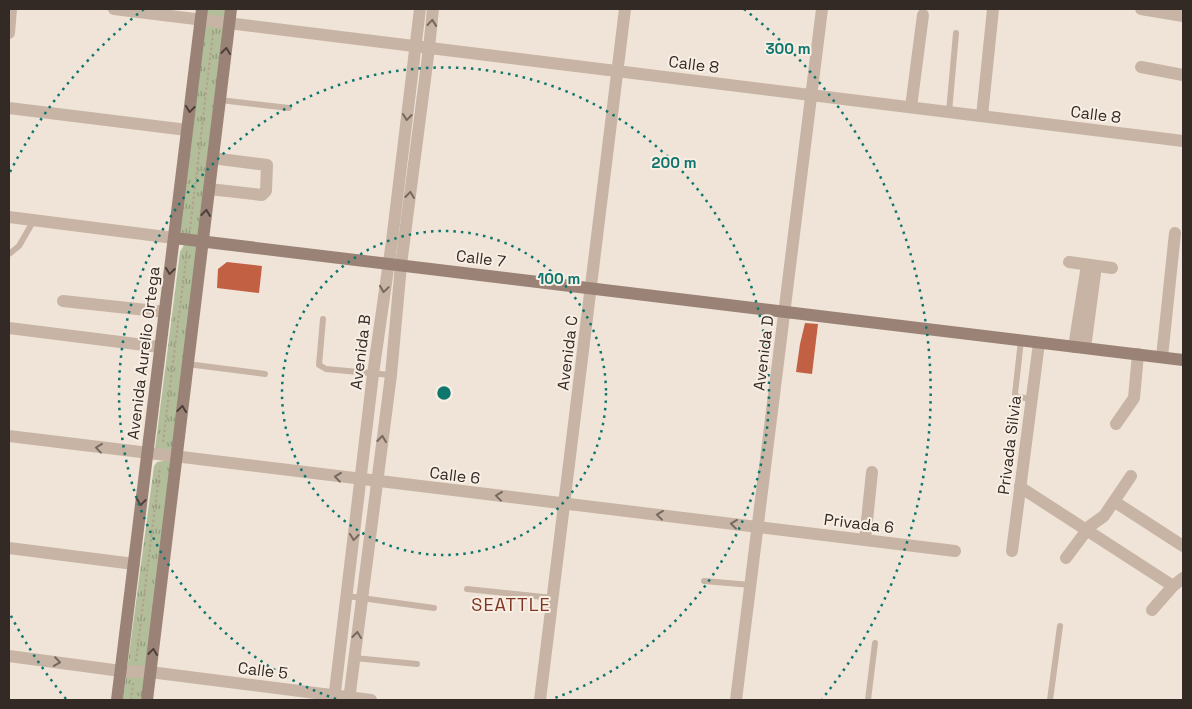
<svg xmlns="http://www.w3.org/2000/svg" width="1192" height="709" font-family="'Space Grotesk',sans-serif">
<defs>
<pattern id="grass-tufts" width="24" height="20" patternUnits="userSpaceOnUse" patternTransform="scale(1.25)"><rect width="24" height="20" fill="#b2be99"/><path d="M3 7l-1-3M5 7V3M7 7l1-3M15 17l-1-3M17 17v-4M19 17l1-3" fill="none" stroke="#919b7d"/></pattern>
</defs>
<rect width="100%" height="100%" fill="#f0e4d8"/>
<!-- grass -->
<g fill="url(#grass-tufts)">
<polygon points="204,9 230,9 202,239 184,240 179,229"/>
<polygon points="184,245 198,246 176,451 155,449 180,252"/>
<polygon points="168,460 174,466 146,700 123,700 154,466 157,462"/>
</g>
<!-- building -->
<g fill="#c26044">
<polygon points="227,262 262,266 259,293 217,288 218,269"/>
<polygon points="805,323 818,324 812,374 796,372 800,344"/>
</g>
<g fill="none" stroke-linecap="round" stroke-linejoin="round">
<!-- path -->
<g stroke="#b39e8f" stroke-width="2" stroke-dasharray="2.5 2.5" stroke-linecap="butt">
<polyline points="190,229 213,33"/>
<polyline points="163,442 187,251"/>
<polyline points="136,661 160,467"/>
<polyline points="131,700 133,683"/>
</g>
<!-- lane -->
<g stroke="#c7b4a4" stroke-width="6">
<polyline points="220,100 289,108"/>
<polyline points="949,112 956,33"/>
<polyline points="9,254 19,246 34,220"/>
<polyline points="323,319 319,365 326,369 391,375"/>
<polyline points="1021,340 1015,394 1018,397 1032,399"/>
<polyline points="187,364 265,374"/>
<polyline points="704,581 751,585"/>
<polyline points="467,589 553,598"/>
<polyline points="347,596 434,608"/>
<polyline points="354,658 417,664"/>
<polyline points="868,700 875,643"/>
<polyline points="1050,700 1060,626"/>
</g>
<!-- street -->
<g stroke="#c7b4a4" stroke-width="12">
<polyline points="114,9 1183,141"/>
<polyline points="1141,9 1183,16"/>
<polyline points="9,33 11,9"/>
<polyline points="1141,67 1183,75"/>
<polyline points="911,107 923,15"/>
<polyline points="9,108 187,130"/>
<polyline points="982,116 993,9"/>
<polyline points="209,189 262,195 266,191 267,165 212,158"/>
<polyline points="9,217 174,238"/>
<polyline points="1069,262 1112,268"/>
<polyline points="63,301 165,312"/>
<polyline points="9,328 160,347"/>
<polyline points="1074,347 1087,265"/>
<polyline points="1085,348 1096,266"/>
<polyline points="1162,357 1175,233"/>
<polyline points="1116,424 1134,398 1138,354"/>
<polyline points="9,436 955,551"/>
<polyline points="1020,487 1173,586"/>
<polyline points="1115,502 1183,546"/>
<polyline points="865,540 872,472"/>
<polyline points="9,548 134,564"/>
<polyline points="1012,551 1039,343"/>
<polyline points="1066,558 1090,526 1104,516 1131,476"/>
<polyline points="1152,610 1173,586 1183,578"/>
<polyline points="9,656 121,671 150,672 371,700"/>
<polyline points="334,700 373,374 392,241 420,9"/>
<polyline points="349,700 391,375 401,265 429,48 433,9"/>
<polyline points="540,700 625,9"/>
<polyline points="736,700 822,9"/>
</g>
<!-- secondary -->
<g stroke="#9a8376" stroke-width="12">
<polyline points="174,238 1183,360"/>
<polyline points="117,700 202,9"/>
<polyline points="147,700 231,9"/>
</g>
</g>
<!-- one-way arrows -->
<defs><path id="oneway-chevron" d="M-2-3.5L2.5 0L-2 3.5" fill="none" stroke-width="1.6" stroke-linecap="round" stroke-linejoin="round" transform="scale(1.25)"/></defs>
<g stroke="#76685f">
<use href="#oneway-chevron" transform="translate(432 23) rotate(-85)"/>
<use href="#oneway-chevron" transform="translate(407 117) rotate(97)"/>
<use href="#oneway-chevron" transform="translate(410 195) rotate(-83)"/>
<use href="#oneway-chevron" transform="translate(384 289) rotate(98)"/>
<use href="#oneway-chevron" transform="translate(382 439) rotate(-83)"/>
<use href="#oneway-chevron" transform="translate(99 448) rotate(-173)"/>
<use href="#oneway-chevron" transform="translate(338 477) rotate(-173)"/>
<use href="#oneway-chevron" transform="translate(499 496) rotate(-173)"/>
<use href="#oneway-chevron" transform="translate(660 515) rotate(-173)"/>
<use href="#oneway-chevron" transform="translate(734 524) rotate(-173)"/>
<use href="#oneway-chevron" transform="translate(354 537) rotate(97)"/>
<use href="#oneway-chevron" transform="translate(357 635) rotate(-83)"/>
<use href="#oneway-chevron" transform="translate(57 662) rotate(8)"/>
</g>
<g stroke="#4d403a">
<use href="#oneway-chevron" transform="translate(226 51) rotate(-83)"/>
<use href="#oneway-chevron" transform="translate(190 109) rotate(97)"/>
<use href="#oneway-chevron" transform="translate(206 213) rotate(-83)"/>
<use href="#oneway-chevron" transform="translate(170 271) rotate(97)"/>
<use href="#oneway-chevron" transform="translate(182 409) rotate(-83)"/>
<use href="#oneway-chevron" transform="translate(141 502) rotate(97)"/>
<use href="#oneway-chevron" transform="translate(153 652) rotate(-83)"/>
</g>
<!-- distance rings -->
<g fill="none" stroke="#0f766e" stroke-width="2.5" stroke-dasharray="2.5 5">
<circle cx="444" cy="393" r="162"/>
<path d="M336 699A325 325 0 1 1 552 699"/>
<path d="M66 699A487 487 0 0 1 10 614M10 172A487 487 0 0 1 144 9M744 9A487 487 0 0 1 822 699"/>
</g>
<g text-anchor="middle" stroke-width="4" stroke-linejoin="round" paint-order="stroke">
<!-- street labels -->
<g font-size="16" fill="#332a26" stroke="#f8eee3">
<text transform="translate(694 64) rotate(7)" y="6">Calle 8</text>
<text transform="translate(1096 114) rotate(7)" y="6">Calle 8</text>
<text transform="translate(481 258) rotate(7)" y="6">Calle 7</text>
<text transform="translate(360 352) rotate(-83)" y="6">Avenida B</text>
<text transform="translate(143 353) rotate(-83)" y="6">Avenida Aurelio Ortega</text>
<text transform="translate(567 353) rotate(-83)" y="6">Avenida C</text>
<text transform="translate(763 353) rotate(-83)" y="6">Avenida D</text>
<text transform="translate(1009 445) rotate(-83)" y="6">Privada Silvia</text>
<text transform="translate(455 475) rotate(7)" y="6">Calle 6</text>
<text transform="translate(859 523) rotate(7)" y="6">Privada 6</text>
<text transform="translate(263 670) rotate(7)" y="6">Calle 5</text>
</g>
<!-- neighbourhood labels -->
<g font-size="18" letter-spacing="1" fill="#7f3622" stroke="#f8eee3">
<text x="511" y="611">SEATTLE</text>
</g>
</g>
<circle cx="444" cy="393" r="8" fill="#0f766e" stroke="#f8eee3" stroke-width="2.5"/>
<g font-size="15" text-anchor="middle" font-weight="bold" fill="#0f766e" stroke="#f8eee3" stroke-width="4" stroke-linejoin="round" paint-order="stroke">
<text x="788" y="54">300 m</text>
<text x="674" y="168">200 m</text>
<text x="559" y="284">100 m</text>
</g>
<!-- border -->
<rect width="1192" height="709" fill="none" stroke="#332a26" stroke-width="20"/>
</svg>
